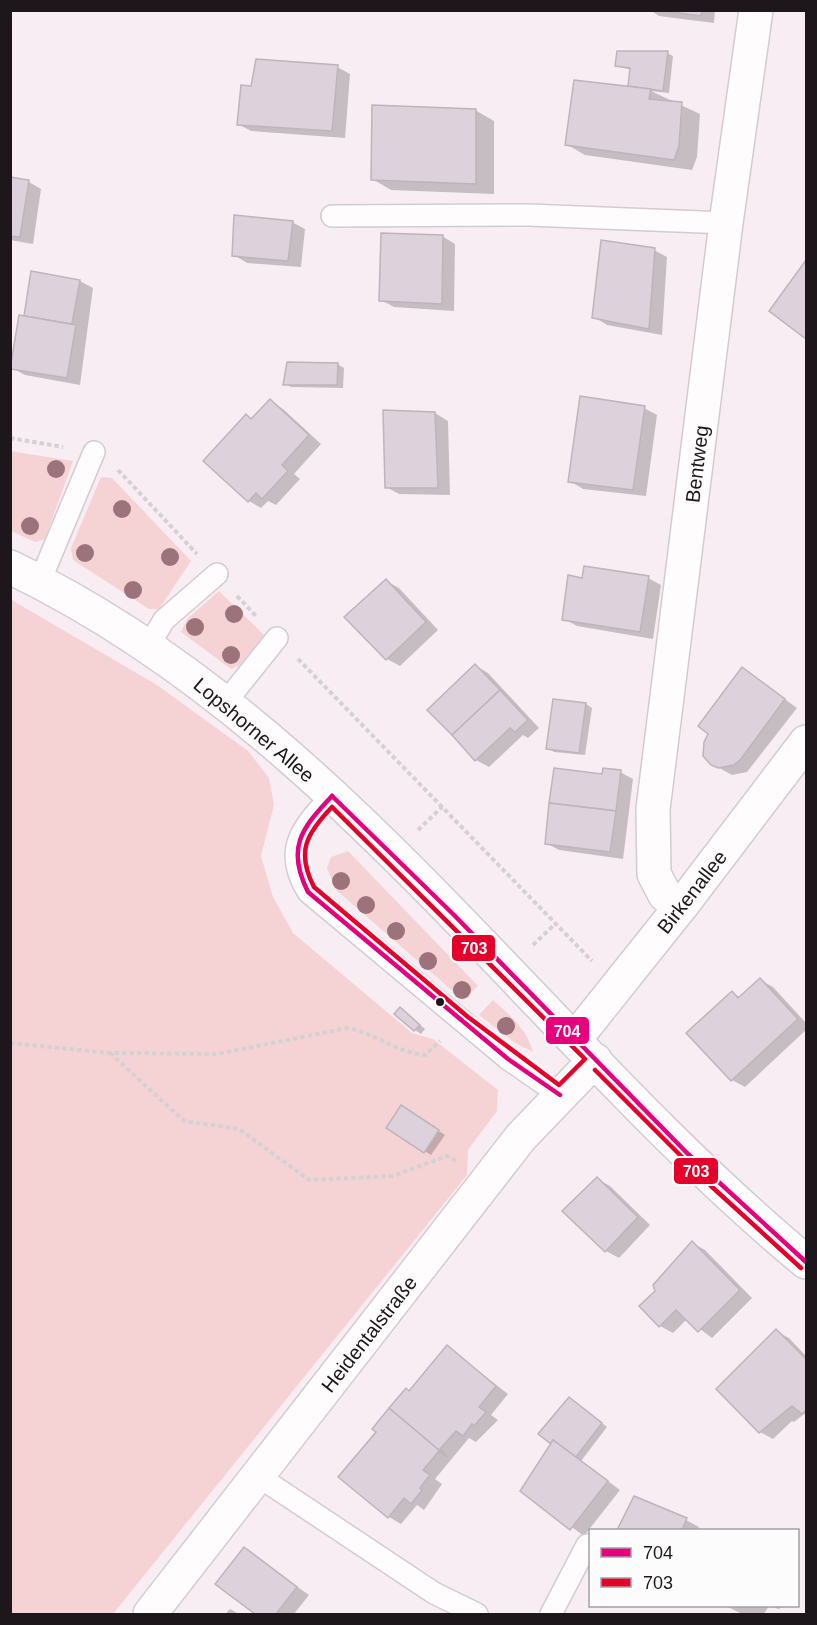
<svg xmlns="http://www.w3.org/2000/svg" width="817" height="1625" font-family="Arial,sans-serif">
<rect width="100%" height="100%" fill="#f8edf3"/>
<!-- green -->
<g fill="#f5d3d5">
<polygon points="10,451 73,461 45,539 35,542 11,531"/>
<polygon points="101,477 112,478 191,561 159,609 149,609 73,560 71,548"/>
<polygon points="219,591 264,635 240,665 231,669 181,632 187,619"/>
<polygon points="10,599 157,685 248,751 269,778 274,805 261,856 273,897 293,933 412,1033 433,1039 498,1090 497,1111 468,1150 467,1175 113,1614 11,1614"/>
<polygon points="348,851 478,986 463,1000 336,890 327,868 331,857"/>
<path d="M493 1000C510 1015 527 1029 533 1052L515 1043 479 1015Z"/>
</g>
<!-- shadow -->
<g fill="#0003">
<polygon points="650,10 715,10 714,23 659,16"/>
<polygon points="667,53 673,56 669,93 651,91 700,114 697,157 692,170 585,155 566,144 635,89 629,86 632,70 616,66"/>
<polygon points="337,67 350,74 345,138 251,131 238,124 252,88"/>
<polygon points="475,110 494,121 494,194 391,190 372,179"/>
<polygon points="10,179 29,182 41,189 33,244 10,240"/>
<polygon points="292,222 305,229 301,267 247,263 234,255"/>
<polygon points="442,236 455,244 454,311 394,307 381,300"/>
<polygon points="654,250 667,257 662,335 607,325 594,317"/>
<polygon points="806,263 806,337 771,311"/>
<polygon points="80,281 93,288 80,385 25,375 12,368 25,317"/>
<polygon points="337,364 344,368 343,388 291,387 285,384"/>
<polygon points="270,401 283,409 321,444 294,474 300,479 276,505 268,501 261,508 249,501 246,416 253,420"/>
<polygon points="644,408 657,415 646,496 583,489 570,481"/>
<polygon points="435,413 448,421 450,495 399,494 386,487"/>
<polygon points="648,578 661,585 653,639 577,626 564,619 583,580"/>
<polygon points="386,581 399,588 438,630 400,666 387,659"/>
<polygon points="476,666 488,673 539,728 528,738 523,735 489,767 476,760 429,710"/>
<polygon points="743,669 797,708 747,772 732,775 712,764"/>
<polygon points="586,704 592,708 585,755 554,752 548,748"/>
<polygon points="620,772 633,779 623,859 559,850 546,843 603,776"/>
<polygon points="760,980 773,987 806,1023 806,1030 745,1087 732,1080 732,993 740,997"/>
<polygon points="401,1009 425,1029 421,1034 415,1030"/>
<polygon points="408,1111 445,1135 431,1155 388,1128"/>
<polygon points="597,1179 610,1186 650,1225 619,1258 606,1251"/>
<polygon points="692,1243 705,1250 752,1298 712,1338 687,1319 673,1333 660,1326 642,1306 657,1291"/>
<polygon points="776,1331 789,1338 806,1356 806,1415 804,1414 794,1422 792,1421 773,1439 760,1432 718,1389"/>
<polygon points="447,1347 508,1394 491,1415 498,1420 476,1442 469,1438 435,1479 442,1484 424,1510 417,1505 401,1524 389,1517 410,1392"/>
<polygon points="575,1402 607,1427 581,1461 620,1490 584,1536 522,1491 553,1443 540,1434"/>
<polygon points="635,1498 686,1520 699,1527 698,1530 619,1530"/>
<polygon points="244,1549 309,1595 294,1614 257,1614 217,1584"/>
<polygon points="726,1606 769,1606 764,1614 742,1614"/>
<polygon points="771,1606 787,1606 778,1609"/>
<polygon points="230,1609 239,1614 225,1614"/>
</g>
<!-- building -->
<g fill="#ddd1db" stroke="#bdb5bb" stroke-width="1.5">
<polygon points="656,10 702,10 701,16"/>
<polygon points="617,51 668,51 663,91 628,86 630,68 615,66"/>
<polygon points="256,59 338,65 332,131 237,125 241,85 251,86"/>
<polygon points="574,80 651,89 649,99 682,102 679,146 674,160 565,145"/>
<polygon points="372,105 476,109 476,184 371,180"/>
<polygon points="10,177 29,180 20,237 10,236"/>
<polygon points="234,215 293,221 288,261 232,256"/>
<polygon points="381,233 443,235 442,304 379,301"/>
<polygon points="601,240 655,248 649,329 592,318"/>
<polygon points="806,260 806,339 769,311"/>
<polygon points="31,271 80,280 72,324 24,316"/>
<polygon points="19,315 76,325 67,378 10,369"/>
<polygon points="287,362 338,363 337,385 283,385"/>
<polygon points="580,396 645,406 633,490 568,482"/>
<polygon points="270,399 309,435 282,465 288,471 262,499 256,493 248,502 203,461 246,414 251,419"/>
<polygon points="383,410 435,412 438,488 385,488"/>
<polygon points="584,566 649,576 640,632 562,620 568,575 582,578"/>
<polygon points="386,579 426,622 386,660 344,617"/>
<polygon points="475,664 500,690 452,735 427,710"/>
<polygon points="742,667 785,699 741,759 734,765 718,768 711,765 703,756 704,742 708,734 698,726"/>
<polygon points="500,690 528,720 515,732 510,728 475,761 452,735"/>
<polygon points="553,699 586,703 579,753 546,749"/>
<polygon points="554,768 602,774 603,768 621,770 616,811 549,803"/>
<polygon points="549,803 616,811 610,852 545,844"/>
<polygon points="760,978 798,1019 731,1081 686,1033 732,991 738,998"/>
<polygon points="400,1007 420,1025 414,1031 394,1014"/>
<polygon points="401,1105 439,1130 424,1153 386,1128"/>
<polygon points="597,1177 638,1217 605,1252 562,1211"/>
<polygon points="692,1241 740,1290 698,1332 676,1310 659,1327 639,1306 655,1291 653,1285"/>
<polygon points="776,1329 806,1359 806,1410 802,1414 792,1406 759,1433 716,1389"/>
<polygon points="447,1345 496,1386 479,1407 486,1412 474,1426 472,1424 463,1436 456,1431 440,1449 447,1457 389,1408 406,1388 409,1391"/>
<polygon points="569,1397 602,1423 576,1457 553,1440 551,1444 538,1434"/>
<polygon points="389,1408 447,1457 439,1451 423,1470 430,1475 420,1488 422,1490 411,1504 404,1498 388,1518 338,1477 376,1432 372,1429"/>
<polygon points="553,1440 608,1481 570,1530 520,1491"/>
<polygon points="634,1496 687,1518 682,1530 617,1530"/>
<polygon points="244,1547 297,1587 276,1614 255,1614 215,1584"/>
</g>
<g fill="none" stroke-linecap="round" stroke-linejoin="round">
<!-- service casing -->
<g stroke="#d4cbd0" stroke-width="24">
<g id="service">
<polyline points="332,216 529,215 726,223"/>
<polyline points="40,581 94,452"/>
<polyline points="149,645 164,620 217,574"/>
<polyline points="225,703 277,638"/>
<path d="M332 796C302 827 282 850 308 892L508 1059 560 1095"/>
<polyline points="258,1476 434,1593 477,1614"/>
<polyline points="551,1614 587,1545"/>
</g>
</g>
<!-- minor casing -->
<g stroke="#d4cbd0" stroke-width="36">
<g id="minor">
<polyline points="682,905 665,895 654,874 653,809 726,223 756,10"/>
<polyline points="575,1039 682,905 806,742"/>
<polyline points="150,1614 521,1137 595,1060"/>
</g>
</g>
<!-- secondary casing -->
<g stroke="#d4cbd0" stroke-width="36">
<path id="secondary" d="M10 567C334 722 536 1038 806 1262"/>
</g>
<!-- path -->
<g stroke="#d4d1d3" stroke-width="4" stroke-dasharray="4.5 3" stroke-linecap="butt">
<polyline points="10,438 63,447"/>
<polyline points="118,470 197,554"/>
<polyline points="237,596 257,617"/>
<polyline points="298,659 592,961"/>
<polyline points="418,830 442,807"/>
<polyline points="533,945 554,925"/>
<path d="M10 1043 110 1053 217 1054 348 1028C374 1033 398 1053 425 1055L440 1041"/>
<polyline points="110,1053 184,1121 239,1129 309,1180 393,1176 447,1156 456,1161"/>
</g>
<!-- service -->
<use href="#service" stroke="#fefcfd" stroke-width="21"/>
<!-- minor -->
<use href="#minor" stroke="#fefcfd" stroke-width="33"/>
<!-- secondary -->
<use href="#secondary" stroke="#fefcfd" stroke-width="33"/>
<!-- bus-1 casing -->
<g stroke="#fcfcfc" stroke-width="9">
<g id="bus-1">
<polyline points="332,796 454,915 687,1153 806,1262"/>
<path d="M332 796C301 829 286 848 308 892L508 1059 560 1095"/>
</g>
</g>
<!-- bus-2 casing -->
<g stroke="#fcfcfc" stroke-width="9">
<g id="bus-2">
<path d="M332 807 585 1059 559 1085 468 1017 314 887C296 852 306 834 332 807Z"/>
<polyline points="595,1070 711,1186 801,1268"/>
</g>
</g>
<!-- bus-1 -->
<use href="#bus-1" stroke="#e5007d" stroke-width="4.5"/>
<!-- bus-2 -->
<use href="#bus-2" stroke="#e4002b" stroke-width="4.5"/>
</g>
<!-- trees -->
<g fill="#9d737b">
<circle cx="56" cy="469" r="9"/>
<circle cx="122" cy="509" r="9"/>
<circle cx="30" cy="526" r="9"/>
<circle cx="85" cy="553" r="9"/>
<circle cx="170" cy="557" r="9"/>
<circle cx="133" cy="590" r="9"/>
<circle cx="234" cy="614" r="9"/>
<circle cx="195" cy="627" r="9"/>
<circle cx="231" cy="655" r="9"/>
<circle cx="341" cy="881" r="9"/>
<circle cx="366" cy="905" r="9"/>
<circle cx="396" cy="931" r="9"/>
<circle cx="428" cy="961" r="9"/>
<circle cx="462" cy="990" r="9"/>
<circle cx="506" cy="1026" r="9"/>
</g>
<!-- markers -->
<circle fill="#1d161b" stroke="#fcfcfc" stroke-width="2" cx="440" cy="1002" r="5"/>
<g text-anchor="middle" stroke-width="4.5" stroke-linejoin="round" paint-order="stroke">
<!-- street labels -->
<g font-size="20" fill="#1d161b" stroke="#fcfcfc">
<text transform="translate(697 464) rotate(-83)" y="7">Bentweg</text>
<text transform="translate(254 730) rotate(40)" y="7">Lopshorner Allee</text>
<text transform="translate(692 892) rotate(-52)" y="7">Birkenallee</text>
<text transform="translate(369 1334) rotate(-52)" y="7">Heidentalstraße</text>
</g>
</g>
<g stroke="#fcfcfc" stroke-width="2">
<rect x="451" y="934" width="45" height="28" rx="6" fill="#e4002b"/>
<rect x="545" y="1016" width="45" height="29" rx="6" fill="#e5007d"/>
<rect x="673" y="1157" width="46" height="28" rx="6" fill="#e4002b"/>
</g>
<g font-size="16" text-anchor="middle" font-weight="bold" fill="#fff">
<text x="474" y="954">703</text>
<text x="567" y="1037">704</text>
<text x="696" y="1177">703</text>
</g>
<!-- border -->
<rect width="817" height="1625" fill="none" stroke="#1d161b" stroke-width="24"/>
<!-- legend -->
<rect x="589" y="1529" width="210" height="78" fill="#fcfcfc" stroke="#a3a0a2" stroke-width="1.5"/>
<rect x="601" y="1548" width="30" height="9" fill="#e5007d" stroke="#a3a0a2" stroke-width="1.5"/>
<text x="643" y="1559" font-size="18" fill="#1d161b">704</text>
<rect x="601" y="1578" width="30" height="9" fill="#e4002b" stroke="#a3a0a2" stroke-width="1.5"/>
<text x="643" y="1589" font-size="18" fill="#1d161b">703</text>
</svg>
